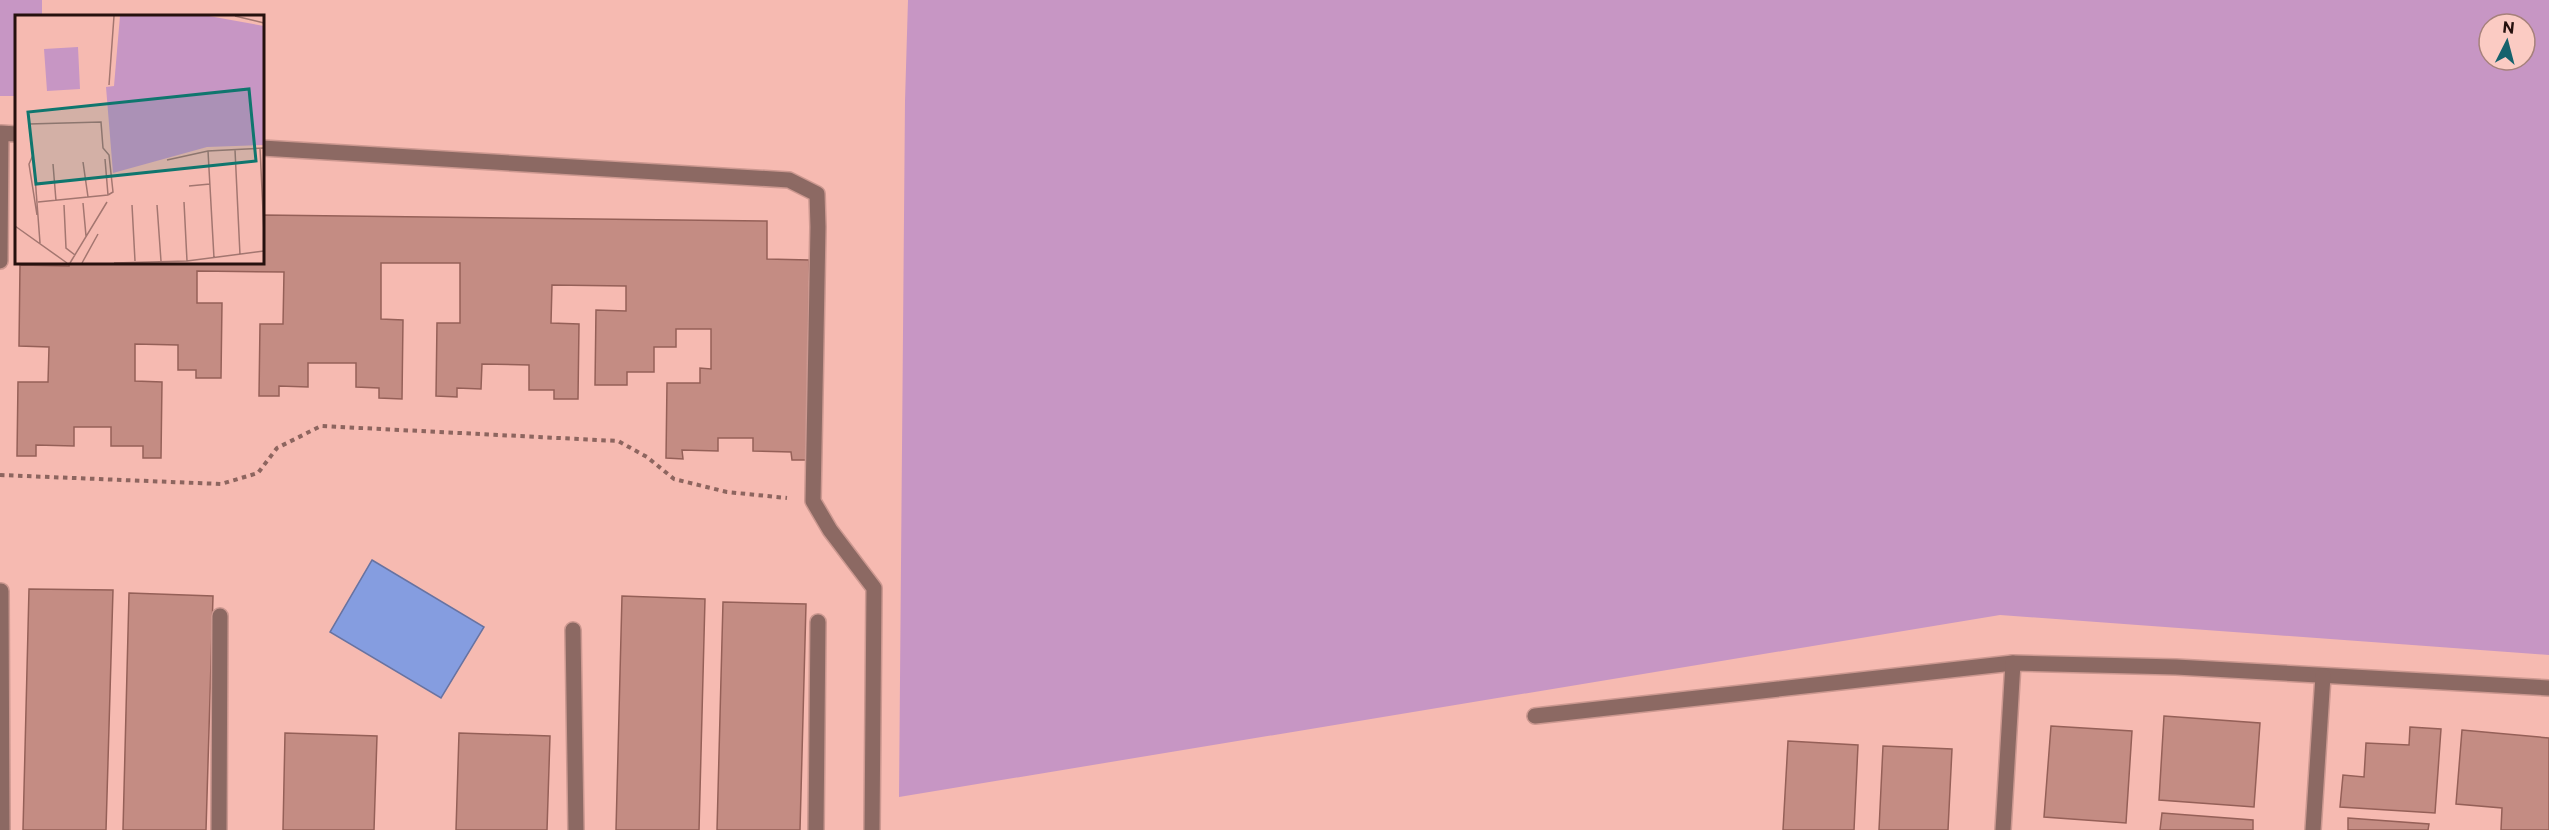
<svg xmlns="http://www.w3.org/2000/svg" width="2549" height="830" font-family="Commissioner,sans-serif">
<rect width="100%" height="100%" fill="#f6bab1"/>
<!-- green -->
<g fill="#c796c4" fill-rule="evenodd">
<polygon points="0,0 42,0 42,16 16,16 16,96 0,96"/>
<path d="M908 0H2549V655L2000 615 899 797 905 101ZM2489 24H2525V60H2489Z"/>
</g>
<!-- water -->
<polygon fill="#859de0" stroke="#6873a1" stroke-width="1.5" points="372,560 484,627 441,698 330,632"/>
<!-- building -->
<g fill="#c48c83" stroke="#956058" stroke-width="1.5">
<polygon points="262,215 767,221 767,259 809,260 807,460 792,460 791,452 753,451 753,438 718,438 718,451 682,450 683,459 666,458 667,383 700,383 700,368 711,369 711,329 676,329 676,347 654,347 654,372 627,372 627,385 595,385 596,310 626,311 626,286 552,285 551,323 579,324 578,399 554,399 554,390 529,390 529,365 482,364 481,389 457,388 457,397 436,396 437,323 460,323 460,263 381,263 381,319 403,320 402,399 379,398 379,388 356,387 356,363 308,363 308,387 279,386 279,396 259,396 260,324 283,324 284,272 197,271 197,303 222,303 221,378 196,378 196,370 178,370 178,345 135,344 135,381 162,382 161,458 143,458 143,446 111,446 111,427 74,427 74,446 36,445 36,456 17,456 18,382 48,382 49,347 19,346 20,265 69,266 69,262 262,262"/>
<polygon points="29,589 113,590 106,830 23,830"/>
<polygon points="129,593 213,596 206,830 123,830"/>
<polygon points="622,596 705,599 699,830 616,830"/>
<polygon points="723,602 806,604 800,830 717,830"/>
<polygon points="2164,716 2260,723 2254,807 2159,800"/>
<polygon points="2051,726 2132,731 2126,823 2044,817"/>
<polygon points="2410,727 2441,729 2435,813 2340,807 2343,775 2364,777 2366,743 2409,745"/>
<polygon points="2462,730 2549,738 2549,830 2501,830 2502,808 2456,804"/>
<polygon points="285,733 377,736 374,830 283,830"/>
<polygon points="459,733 550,736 547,830 456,830"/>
<polygon points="1788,741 1858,745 1854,830 1783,830"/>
<polygon points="1883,746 1952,749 1948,830 1879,830"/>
<polygon points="2162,813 2253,820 2253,830 2160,830"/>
<polygon points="2348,818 2429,824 2428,830 2348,830"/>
</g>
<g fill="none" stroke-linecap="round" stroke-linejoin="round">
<!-- minor casing -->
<g stroke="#cc9890" stroke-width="18">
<g id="minor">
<polyline points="262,148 789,180 817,194 818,227 813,501 830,530 874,588 872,830"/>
<polyline points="0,261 1,133 16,134"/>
<polyline points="1,591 2,830"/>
<polyline points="573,630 576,830"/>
<polyline points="1535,716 2013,663"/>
<polyline points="219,830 220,616"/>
<polyline points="816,830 818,622"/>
<polyline points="2003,830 2013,663 2176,667 2549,688"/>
<polyline points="2313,830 2323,676"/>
</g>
</g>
<!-- path -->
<polyline stroke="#8d655f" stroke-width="4" stroke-dasharray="4.5 4.5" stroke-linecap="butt" points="0,475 221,484 258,473 277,448 321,426 618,441 647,457 674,479 727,492 787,498"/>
<!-- minor -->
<use href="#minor" stroke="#8c6963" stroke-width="15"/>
</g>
<!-- overview -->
<g transform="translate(15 15)">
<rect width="249" height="249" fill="#f6bab1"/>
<path d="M105 1H194L249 11V130L192 132 98 158 91 72 99 71ZM63 32 65 74 32 76 29 34Z" fill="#c796c4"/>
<path fill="none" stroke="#a37670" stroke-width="1.5" d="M220 1 249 8M94 70 99 1M245 133 249 218M220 135 225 240M90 144 93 180M152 145 193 136M68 147 73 182M19 148 25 228M38 149 41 186M174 171 195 169M23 187 93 180M169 187 172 246M68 188 71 221M49 190 51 233 60 240M117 190 120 246M142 190 146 246M22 200 14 149 18 140 14 109 86 107 88 133 94 140 98 177 93 180M0 211 52 248M199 243 193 136 249 133M55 248 92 187M67 248 83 219M99 248 172 246 249 236"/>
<path fill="#0f766e" fill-opacity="0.15" stroke="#0f766e" stroke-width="3" d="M234 74 241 146 21 169 13 97Z"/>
<rect width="249" height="249" fill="none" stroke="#26110e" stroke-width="3"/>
</g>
<!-- north arrow -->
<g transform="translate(2507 42) rotate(6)"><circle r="28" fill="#fbcbc3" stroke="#a6817b" stroke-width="1.5"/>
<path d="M0-4.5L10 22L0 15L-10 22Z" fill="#15626d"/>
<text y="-9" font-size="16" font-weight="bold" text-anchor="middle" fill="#26110e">N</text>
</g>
</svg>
